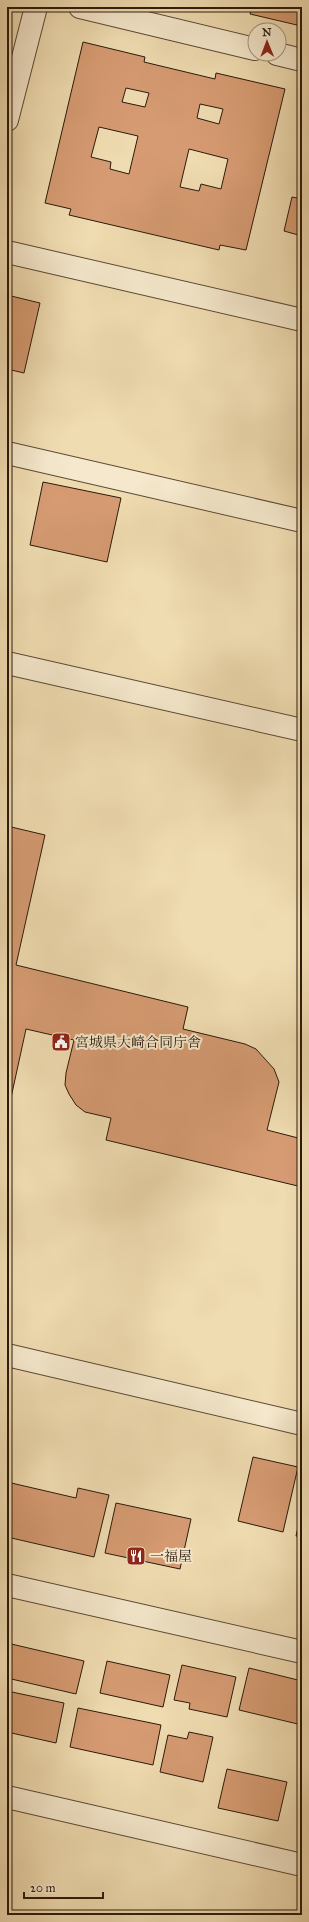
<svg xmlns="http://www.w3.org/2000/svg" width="309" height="1922" font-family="'IM FELL Great Primer','Noto Serif JP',serif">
<rect width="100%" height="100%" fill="#f0dcb1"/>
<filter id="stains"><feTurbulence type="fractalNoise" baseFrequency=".005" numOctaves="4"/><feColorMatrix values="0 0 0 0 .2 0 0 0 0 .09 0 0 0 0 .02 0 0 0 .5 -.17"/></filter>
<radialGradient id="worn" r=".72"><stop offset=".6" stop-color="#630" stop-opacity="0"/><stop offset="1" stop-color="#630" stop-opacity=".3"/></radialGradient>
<!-- building -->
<g fill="#d69b72" stroke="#2a1a0c" fill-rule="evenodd">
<polygon points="252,7 301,7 297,25 250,14"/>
<path d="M83 42 145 57 144 62 215 79 216 73 285 89 246 250 220 245 219 250 69 215 71 209 45 203ZM126 88 149 93 145 107 122 102ZM200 104 223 109 219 124 197 118ZM99 127 138 136 129 174 110 169 111 162 91 157ZM189 149 228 159 221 189 201 184 199 191 180 187Z"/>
<polygon points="292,197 302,199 302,236 284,231"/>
<polygon points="7,295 40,303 24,373 7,369"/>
<polygon points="43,482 121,498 107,562 30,545"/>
<polygon points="7,826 45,835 16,965 188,1007 183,1029 245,1044 256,1049 274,1069 279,1082 267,1130 302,1139 302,1187 106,1140 111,1118 85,1112 76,1105 69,1094 65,1085 66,1073 74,1040 26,1029 7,1116"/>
<polygon points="253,1457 298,1467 283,1532 238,1521"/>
<polygon points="7,1482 76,1498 78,1488 109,1495 94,1557 7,1537"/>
<polygon points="116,1503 191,1519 180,1569 105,1553"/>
<polygon points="302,1510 302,1537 296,1536"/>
<polygon points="7,1643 84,1661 76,1694 7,1678"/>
<polygon points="107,1661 170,1675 163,1707 100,1693"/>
<polygon points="182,1665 236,1677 227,1717 189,1709 190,1703 174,1700"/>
<polygon points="249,1668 302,1681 302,1725 239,1710"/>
<polygon points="7,1691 64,1703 56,1743 7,1732"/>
<polygon points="78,1708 161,1725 153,1765 70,1747"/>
<polygon points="189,1732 213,1737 203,1782 160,1772 168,1735 187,1739"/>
<polygon points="227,1769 287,1782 278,1821 218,1808"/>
</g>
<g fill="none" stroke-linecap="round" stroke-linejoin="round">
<!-- minor casing -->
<g stroke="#5c4a35" stroke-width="24">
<g id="minor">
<polyline points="80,7 255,49"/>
<polyline points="277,54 302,60"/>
<polyline points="7,120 36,7"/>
<polyline points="7,252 302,320"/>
<polyline points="7,453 302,521"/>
<polyline points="7,1585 302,1652"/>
</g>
</g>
<!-- tertiary casing -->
<g stroke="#5c4a35" stroke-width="24">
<g id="tertiary">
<polyline points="7,663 302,730"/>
<polyline points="7,1355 302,1424"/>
<polyline points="7,1797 302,1865"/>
</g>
</g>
<!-- minor -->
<use href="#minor" stroke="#f5e8cc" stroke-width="22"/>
<!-- tertiary -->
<use href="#tertiary" stroke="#f5e8cc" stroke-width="22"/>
</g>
<!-- icons -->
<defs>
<g id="civic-square" transform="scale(1)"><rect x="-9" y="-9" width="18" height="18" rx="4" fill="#8f2418" stroke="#f5e8cc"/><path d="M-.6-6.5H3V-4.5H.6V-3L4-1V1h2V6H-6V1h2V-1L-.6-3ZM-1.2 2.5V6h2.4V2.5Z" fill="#fff"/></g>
<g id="restaurant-square" transform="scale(1)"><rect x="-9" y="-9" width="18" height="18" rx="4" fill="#8f2418" stroke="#f5e8cc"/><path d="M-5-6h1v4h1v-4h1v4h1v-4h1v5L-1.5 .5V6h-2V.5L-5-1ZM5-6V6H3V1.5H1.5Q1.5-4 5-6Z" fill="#fff"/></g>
</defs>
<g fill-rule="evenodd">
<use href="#civic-square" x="61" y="1042"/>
<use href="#restaurant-square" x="136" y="1556"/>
</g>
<g text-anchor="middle" stroke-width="4" stroke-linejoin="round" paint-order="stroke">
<!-- poi labels -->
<g font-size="14" fill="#2a1a0c" stroke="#f5e8cc" text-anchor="start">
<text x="75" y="1047">宮城県大崎合同庁舎</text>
<text x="150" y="1561">一福屋</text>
</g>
</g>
<!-- margin -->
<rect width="309" height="1922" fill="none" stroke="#f0dcb1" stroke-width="24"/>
<rect x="8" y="8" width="293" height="1906" fill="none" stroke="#2a1a0c" stroke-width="2"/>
<rect x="12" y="12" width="285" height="1898" fill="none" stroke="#2a1a0c"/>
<!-- north arrow -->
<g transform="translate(267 42) rotate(359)"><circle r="19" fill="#f5e8cc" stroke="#a4967f"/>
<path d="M0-3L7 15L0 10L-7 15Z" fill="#8f2418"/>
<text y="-6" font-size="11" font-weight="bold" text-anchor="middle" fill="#2a1a0c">N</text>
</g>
<!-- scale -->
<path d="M24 1892v6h79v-6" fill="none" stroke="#2a1a0c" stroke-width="2"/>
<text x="30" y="1892" font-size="12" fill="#2a1a0c" stroke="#f5e8cc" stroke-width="3" paint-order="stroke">20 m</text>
<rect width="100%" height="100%" filter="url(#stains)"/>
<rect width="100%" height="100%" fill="url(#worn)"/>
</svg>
